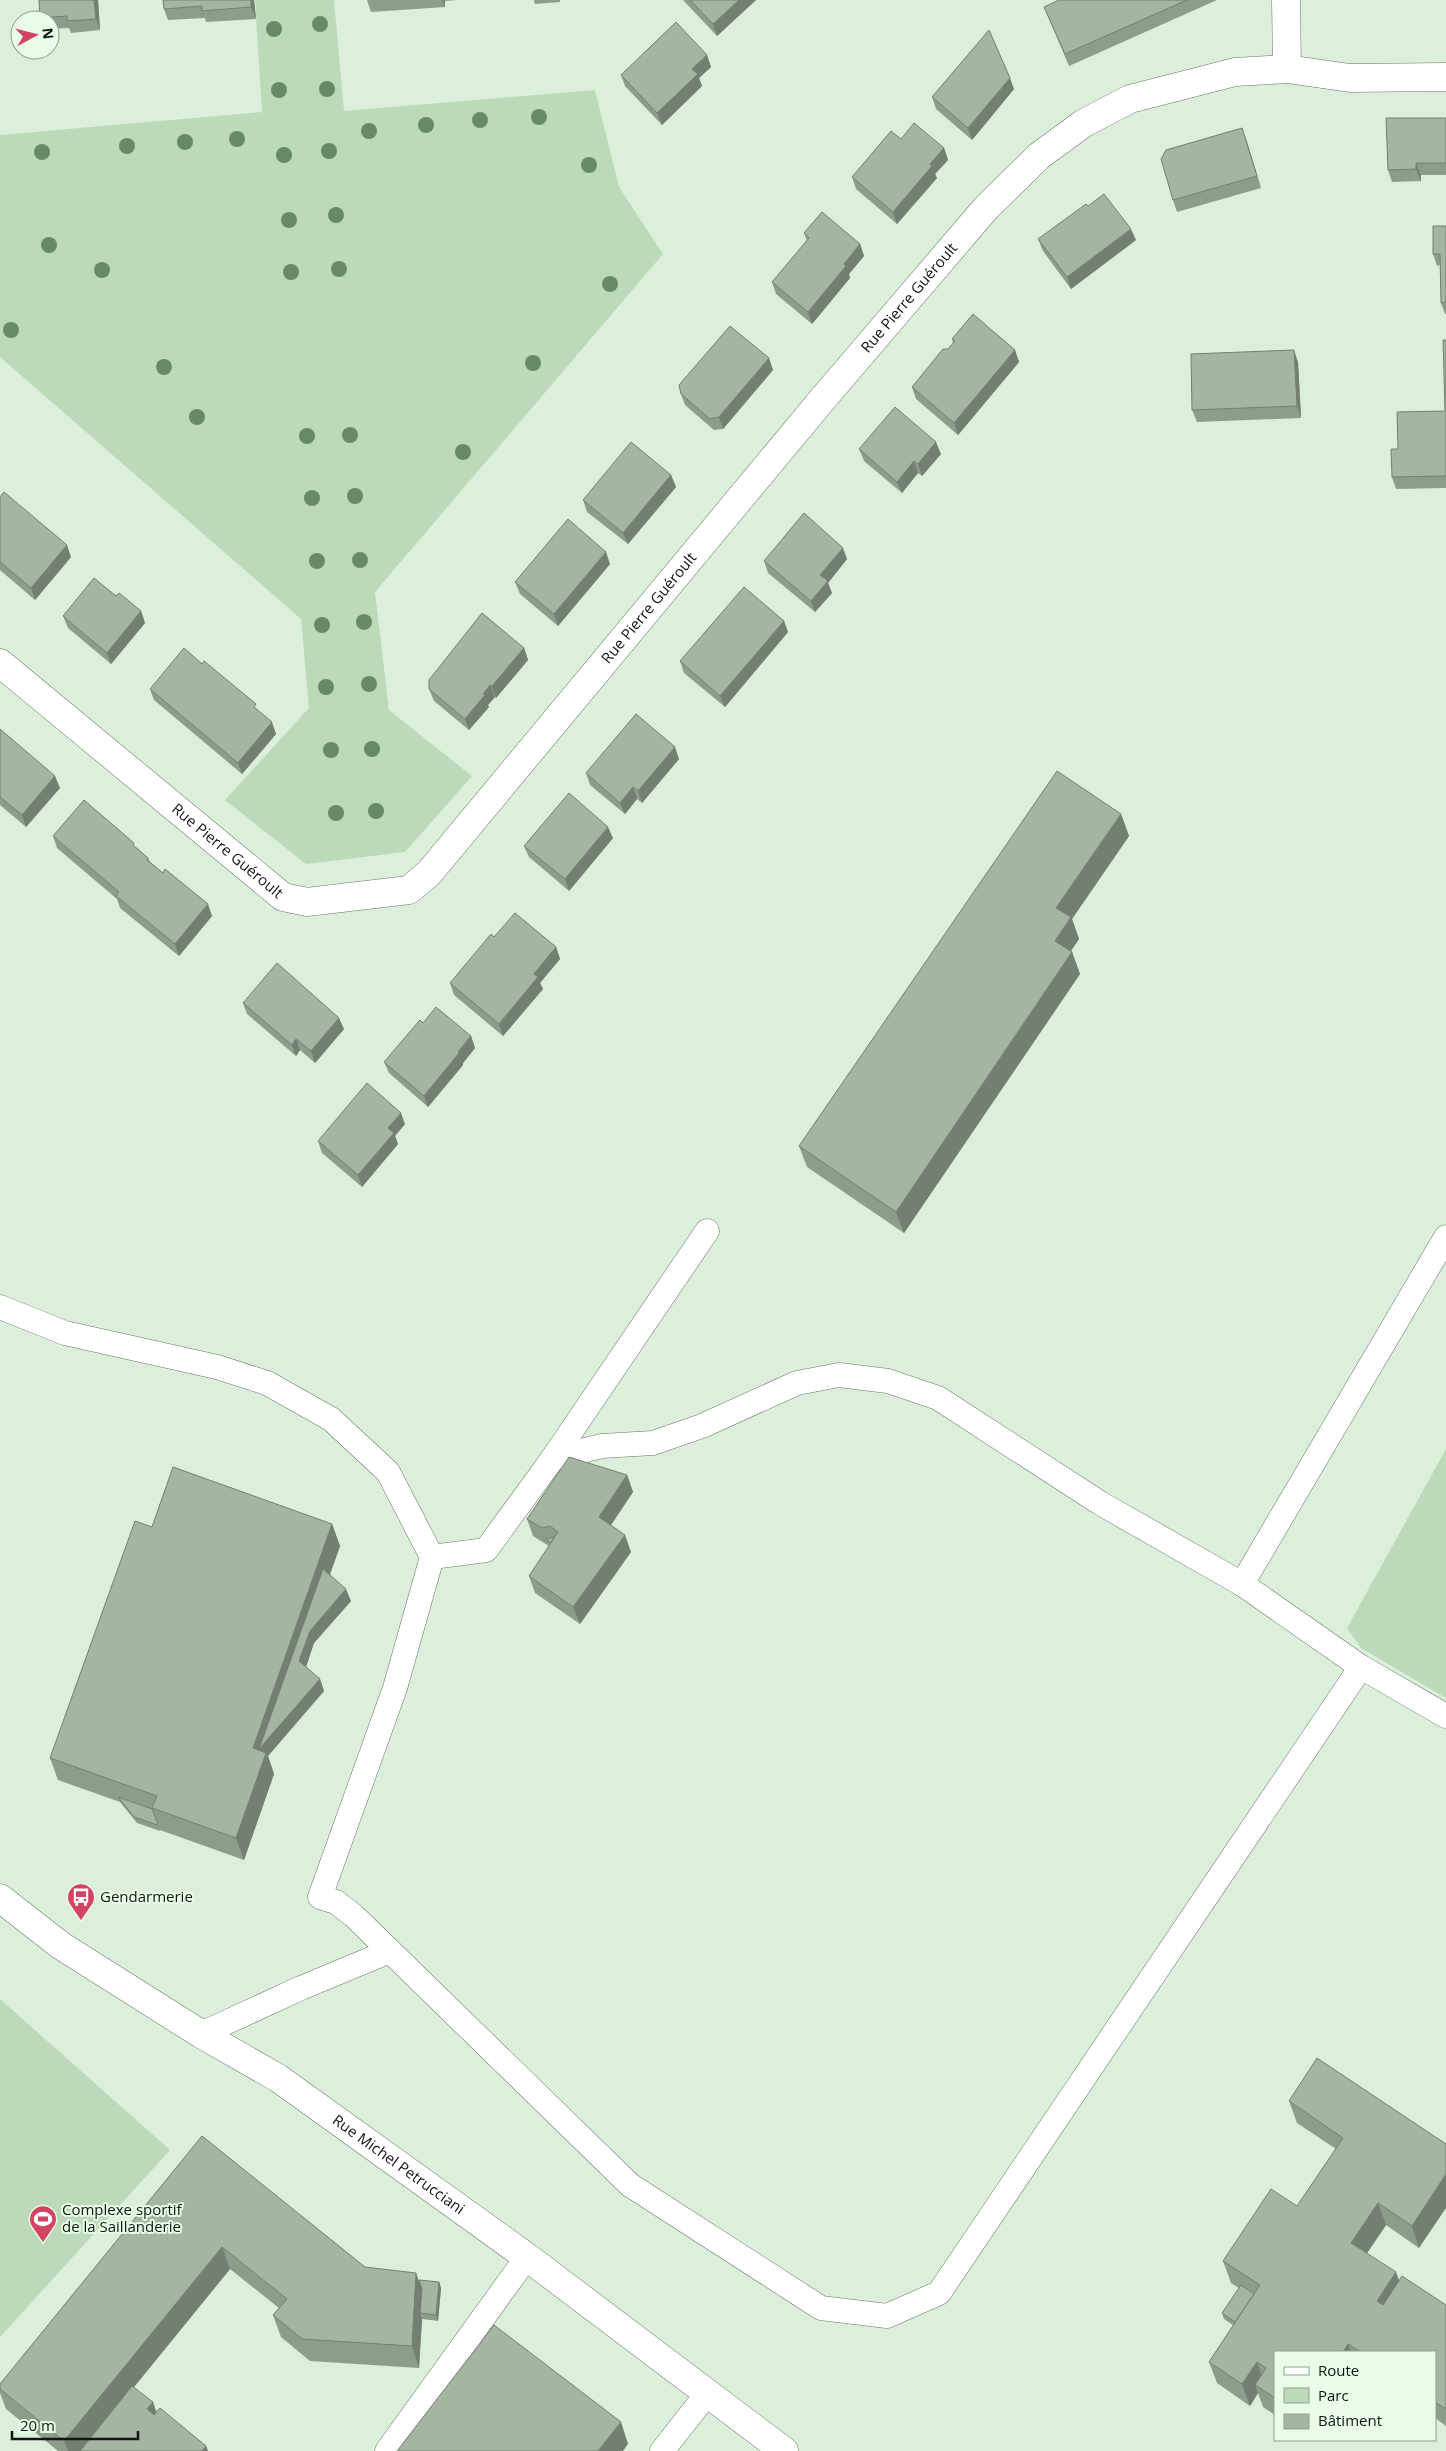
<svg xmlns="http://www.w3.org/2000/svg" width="1446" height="2451" font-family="'Open Sans',sans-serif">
<rect width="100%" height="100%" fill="#dcefda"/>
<!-- green -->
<g fill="#bcdab9">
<polygon points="255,0 334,0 344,111 595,90 619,187 663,254 375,592 389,710 472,776 405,852 306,864 225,800 309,708 301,619 0,357 0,135 262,112"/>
<polygon points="1446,1449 1446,1698 1361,1648 1347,1628"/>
<polygon points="0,1999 170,2150 0,2337"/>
</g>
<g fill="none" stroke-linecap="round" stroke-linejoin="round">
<!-- lane casing -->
<g stroke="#677865" stroke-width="25">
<g id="lane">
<polyline points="0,1307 65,1333 217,1367 267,1383 331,1419 388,1472 432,1557 395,1688 320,1897 336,1902 354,1916 630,2185 821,2308 887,2316 939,2293 1361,1667 1446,1716"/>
<polyline points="553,1458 602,1446 653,1443 702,1426 797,1383 839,1375 888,1381 938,1398 1100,1503 1242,1584 1361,1667"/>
<polyline points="432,1557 486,1550 553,1458 707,1231"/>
<polyline points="1242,1584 1446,1237"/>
<polyline points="201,2034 301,1988 390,1951"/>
<polyline points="387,2451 527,2257"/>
<polyline points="662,2451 707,2394"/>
</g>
</g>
<!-- street casing -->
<g stroke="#677865" stroke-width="29">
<g id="street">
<polyline points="1286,0 1287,69"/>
<path id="s1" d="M0 663 283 897 307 902 409 890 429 873 821 401 986 208 1039 156 1084 123 1130 99 1235 72 1287 69 1350 78 1446 77"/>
<path id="s2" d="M0 1898 60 1945 201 2034 278 2078 527 2257 784 2451"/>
</g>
</g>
<!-- lane -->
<use href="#lane" stroke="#fff" stroke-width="24"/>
<!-- street -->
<use href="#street" stroke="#fff" stroke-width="28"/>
</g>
<!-- trees -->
<g fill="#668a65">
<circle cx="320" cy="24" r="8"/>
<circle cx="274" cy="29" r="8"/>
<circle cx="327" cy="89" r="8"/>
<circle cx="279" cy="90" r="8"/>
<circle cx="539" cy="117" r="8"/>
<circle cx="480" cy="120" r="8"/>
<circle cx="426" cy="125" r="8"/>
<circle cx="369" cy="131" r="8"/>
<circle cx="237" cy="139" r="8"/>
<circle cx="185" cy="142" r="8"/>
<circle cx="127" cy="146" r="8"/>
<circle cx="329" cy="151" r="8"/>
<circle cx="42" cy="152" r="8"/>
<circle cx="284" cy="155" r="8"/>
<circle cx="589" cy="165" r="8"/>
<circle cx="336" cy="215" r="8"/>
<circle cx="289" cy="220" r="8"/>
<circle cx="49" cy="245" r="8"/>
<circle cx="339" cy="269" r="8"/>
<circle cx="102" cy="270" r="8"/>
<circle cx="291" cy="272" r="8"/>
<circle cx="610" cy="284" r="8"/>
<circle cx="11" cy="330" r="8"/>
<circle cx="533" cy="363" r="8"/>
<circle cx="164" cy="367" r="8"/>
<circle cx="197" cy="417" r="8"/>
<circle cx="350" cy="435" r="8"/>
<circle cx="307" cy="436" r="8"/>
<circle cx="463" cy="452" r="8"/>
<circle cx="355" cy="496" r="8"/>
<circle cx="312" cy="498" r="8"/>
<circle cx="360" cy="560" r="8"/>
<circle cx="317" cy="561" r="8"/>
<circle cx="364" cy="622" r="8"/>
<circle cx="322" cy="625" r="8"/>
<circle cx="369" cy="684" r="8"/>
<circle cx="326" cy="687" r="8"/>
<circle cx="372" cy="749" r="8"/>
<circle cx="331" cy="750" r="8"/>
<circle cx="376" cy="811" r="8"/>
<circle cx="336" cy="813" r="8"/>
</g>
<!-- wall -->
<g fill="#8d9d8b">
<polygon points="98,0 100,30 71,33 69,28 50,29 50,20 41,20 40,18"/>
<polygon points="163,0 254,0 256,19 206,22 205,18 168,20 164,9"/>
<polygon points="367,0 457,0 445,1 445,7 371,12"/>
<polygon points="534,0 560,0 560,2 535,4"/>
<polygon points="683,0 756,0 717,36"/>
<polygon points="1059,0 1217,0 1069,66 1044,7"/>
<polygon points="707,55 711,67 699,78 702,86 662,125 625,86 621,75"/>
<polygon points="1014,89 972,140 936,109 932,97"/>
<polygon points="1446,118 1446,175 1421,175 1421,181 1392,182 1388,170"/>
<polygon points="901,139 944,148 948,160 935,174 937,178 897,224 856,189 852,177"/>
<polygon points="1246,139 1261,188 1177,212 1173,200"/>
<polygon points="1088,206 1136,240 1071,289 1043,251 1038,239"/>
<polygon points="1446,226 1446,314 1445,314 1441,303 1440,265 1437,266 1433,254"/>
<polygon points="804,233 860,244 864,256 849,274 850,278 812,324 776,294 772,282 807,241"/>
<polygon points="952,339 1015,350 1019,362 958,435 916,399 912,387 948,349 953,343"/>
<polygon points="1446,340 1446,488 1396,489 1392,477 1398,449 1445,411"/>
<polygon points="1298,362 1301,418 1197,422 1192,410"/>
<polygon points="773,370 723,429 714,430 685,405 681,394"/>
<polygon points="859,449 941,454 922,476 918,473 902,493 864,461"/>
<polygon points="671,475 676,487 628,544 587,512 583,500"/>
<polygon points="0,497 71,557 35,600 0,570"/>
<polygon points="847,559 828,583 832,593 815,612 768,573 764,561"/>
<polygon points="610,564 558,626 520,594 515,582"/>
<polygon points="116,596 141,611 145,623 111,664 68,628 63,616"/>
<polygon points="784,621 788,632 725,707 684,673 680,661"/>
<polygon points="524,648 528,660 496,698 495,697 488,705 489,707 469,730 434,701 429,689"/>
<polygon points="150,689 258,710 276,734 242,774 154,700"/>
<polygon points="0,729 60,788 26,827 0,805"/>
<polygon points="679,759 642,803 637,799 625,814 590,785 586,773"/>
<polygon points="1121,814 1129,836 1072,919 1079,939 1071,951 1072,952 1080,974 904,1233 807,1167 799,1146"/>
<polygon points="53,836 137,848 148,858 150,862 212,916 179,956 120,908 117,899 57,848"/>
<polygon points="613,838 569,891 529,857 524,846"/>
<polygon points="556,947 560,959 540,983 543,989 503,1036 454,995 450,983"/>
<polygon points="243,1003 344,1029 315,1063 300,1050 296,1056 247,1014"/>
<polygon points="423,1023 471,1036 475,1048 463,1063 463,1065 428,1107 389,1073 384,1062"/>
<polygon points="405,1124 395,1136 398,1144 362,1187 322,1153 318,1141"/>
<polygon points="627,1475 633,1492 611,1525 631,1552 580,1624 535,1593 529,1576 549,1546 533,1536 527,1519"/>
<polygon points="332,1524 340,1546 330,1574 351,1601 314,1643 306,1667 320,1679 324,1691 268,1756 274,1774 244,1860 160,1830 160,1831 137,1823 120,1802 58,1780 50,1758 152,1527"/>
<polygon points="1289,2101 1446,2144 1419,2248 1386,2225 1367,2253 1399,2281 1446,2305 1446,2426 1435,2418 1435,2352 1275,2352 1275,2415 1263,2407 1258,2393 1250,2406 1217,2383 1209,2362 1233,2325 1224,2319 1222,2313 1239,2288 1231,2283 1223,2261 1297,2206 1336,2149 1297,2123"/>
<polygon points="202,2136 365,2267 419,2280 439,2282 441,2288 438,2321 422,2319 419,2368 310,2361 281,2337 273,2315 279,2308 230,2269 134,2387 156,2412 206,2446 208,2451 58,2451 6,2409 0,2393 0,2384"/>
</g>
<!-- shaded-wall -->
<g fill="#737f71">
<polygon points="94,0 98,0 100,30 96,19"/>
<polygon points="251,0 254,0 256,19 251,7"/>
<polygon points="442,0 444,0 445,1 445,7"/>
<polygon points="739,0 756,0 717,36 713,24"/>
<polygon points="707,55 711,67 699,78 702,86 662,125 657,113 692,69"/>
<polygon points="1010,78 1014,89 972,140 968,128"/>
<polygon points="1242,128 1246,139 1261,188 1257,176"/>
<polygon points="944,148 948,160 935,174 937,178 897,224 893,212 930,164"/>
<polygon points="1416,163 1421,175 1421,181 1416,169"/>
<polygon points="1131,229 1136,240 1071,289 1067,277"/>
<polygon points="860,244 864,256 849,274 850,278 812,324 808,312 844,264"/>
<polygon points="1015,350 1019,362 958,435 954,423"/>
<polygon points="1294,350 1298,362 1301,418 1297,406"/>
<polygon points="769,358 773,370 723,429 719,417"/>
<polygon points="936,442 941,454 922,476 918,464"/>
<polygon points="914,461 918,473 902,493 897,482"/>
<polygon points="671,475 676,487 628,544 623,533"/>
<polygon points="67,545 71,557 35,600 31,588"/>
<polygon points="843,548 847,559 828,583 832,593 815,612 811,601 820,575"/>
<polygon points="606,552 610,564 558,626 554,614"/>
<polygon points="141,611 145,623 111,664 107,653"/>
<polygon points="784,621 788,632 725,707 720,696"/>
<polygon points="524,648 528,660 496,698 492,686"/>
<polygon points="490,685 495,697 488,705 489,707 469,730 465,719"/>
<polygon points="272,722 276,734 242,774 238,763"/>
<polygon points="675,747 679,759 642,803 638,791"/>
<polygon points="55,776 60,788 26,827 22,815"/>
<polygon points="633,787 637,799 625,814 620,803"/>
<polygon points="1121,814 1129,836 1072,919 1079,939 1063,962 1055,941 1056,908"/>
<polygon points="608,827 613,838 569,891 565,879"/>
<polygon points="208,904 212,916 179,956 175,944"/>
<polygon points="556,947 560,959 540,983 543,989 503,1036 499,1024 534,974"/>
<polygon points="1072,952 1080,974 904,1233 896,1212"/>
<polygon points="339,1018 344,1029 315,1063 311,1051"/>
<polygon points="471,1036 475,1048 463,1063 463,1065 428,1107 424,1096 458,1052"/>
<polygon points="296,1039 300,1050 296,1056 292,1045"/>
<polygon points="401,1113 405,1124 395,1136 398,1144 362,1187 358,1175 388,1128"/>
<polygon points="627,1475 633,1492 605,1534 599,1517"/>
<polygon points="332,1524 340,1546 310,1631 346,1589 351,1601 314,1643 304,1673 274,1732 320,1679 324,1691 268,1756 274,1774 244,1860 236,1838 253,1748"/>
<polygon points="625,1535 631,1552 580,1624 573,1607"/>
<polygon points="1446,2174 1446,2208 1419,2248 1412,2226"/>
<polygon points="1378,2203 1386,2225 1359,2265 1351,2243"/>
<polygon points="222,2247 230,2269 82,2451 68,2451 64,2441"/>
<polygon points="1396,2272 1404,2294 1385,2323 1377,2301"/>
<polygon points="416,2273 424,2295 420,2313 422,2319 419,2368 412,2346"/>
<polygon points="439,2282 441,2288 438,2321 436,2315"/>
<polygon points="1348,2344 1351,2352 1343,2352"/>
<polygon points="1257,2362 1265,2384 1255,2385 1258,2393 1250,2406 1242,2384"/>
<polygon points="153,2402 159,2419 147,2409"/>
<polygon points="621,2422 628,2444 623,2451 598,2451"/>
<polygon points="206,2446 208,2451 202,2451"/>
</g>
<!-- building -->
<g fill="#a4b6a2" stroke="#737f71">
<polygon points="39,0 94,0 96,19 67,21 67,16 40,18"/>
<polygon points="163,0 251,0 251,7 202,11 202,6 164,9"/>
<polygon points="690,0 739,0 713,24"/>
<polygon points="1059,0 1187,0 1065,54 1044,7"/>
<polygon points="676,22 707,55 692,69 698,74 657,113 621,75"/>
<polygon points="989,30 1010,78 968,128 932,97"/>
<polygon points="1386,118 1446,118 1446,163 1416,163 1416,169 1388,170"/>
<polygon points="914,123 944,148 930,164 932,166 893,212 852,177 891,131 901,139"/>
<polygon points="1242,128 1257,176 1173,200 1161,159 1166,150"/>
<polygon points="1104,194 1131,229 1067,277 1038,239 1086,204 1088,206"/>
<polygon points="822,212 860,244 844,264 846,266 808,312 772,282 809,238 804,233"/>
<polygon points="1433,226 1446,226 1446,302 1441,303 1440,254 1433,254"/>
<polygon points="973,314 1015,350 954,423 912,387 943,349 948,349 955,341 952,339"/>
<polygon points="730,326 769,358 719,417 710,419 681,394 679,385"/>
<polygon points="1443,340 1446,340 1446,476 1392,477 1391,449 1398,449 1397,412 1445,411"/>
<polygon points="1294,350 1297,406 1192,410 1191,354"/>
<polygon points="895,407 936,442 918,464 914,461 897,482 859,449"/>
<polygon points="631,442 671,475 623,533 583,500"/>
<polygon points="4,492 67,545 31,588 0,562 0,497"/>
<polygon points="804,513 843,548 820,575 828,581 811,601 764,561"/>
<polygon points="568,519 606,552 554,614 515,582"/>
<polygon points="94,578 116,596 119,593 141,611 107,653 63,616"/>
<polygon points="744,587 784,621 720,696 680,661"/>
<polygon points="482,613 524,648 492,686 490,685 483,694 485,695 465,719 429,689 429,680"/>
<polygon points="184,648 202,664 204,661 256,704 254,707 272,722 238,763 150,689"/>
<polygon points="636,714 675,747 638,791 633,787 620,803 586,773"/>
<polygon points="0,729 55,776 22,815 0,797"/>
<polygon points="1057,771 1121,814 1056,908 1071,917 1055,941 1072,952 896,1212 799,1146"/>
<polygon points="569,793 608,827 565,879 524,846"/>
<polygon points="84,800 134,843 133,845 148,858 147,860 163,873 165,869 208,904 175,944 116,896 119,892 53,836"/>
<polygon points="515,913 556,947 534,974 538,977 499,1024 450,983 491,934 494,937"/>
<polygon points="277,963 339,1018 311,1051 296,1039 292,1045 243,1003"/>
<polygon points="436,1007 471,1036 458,1052 459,1053 424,1096 384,1062 420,1020 423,1023"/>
<polygon points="367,1083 401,1113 388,1128 394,1133 358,1175 318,1141"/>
<polygon points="569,1457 627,1475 599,1517 625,1535 573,1607 529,1576 558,1532 550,1526 542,1528 527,1519"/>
<polygon points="173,1467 332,1524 253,1748 266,1753 236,1838 152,1808 157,1796 50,1758 135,1521 152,1527"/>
<polygon points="554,1537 551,1543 546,1539"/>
<polygon points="323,1569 346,1589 310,1631 299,1661 320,1679 259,1749"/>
<polygon points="118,1797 152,1809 158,1824 157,1825 134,1817"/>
<polygon points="1317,2058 1446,2144 1446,2174 1412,2226 1378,2203 1351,2243 1396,2272 1377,2301 1383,2305 1402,2276 1446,2305 1446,2409 1435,2402 1435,2352 1361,2352 1348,2344 1343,2352 1275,2352 1275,2398 1255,2385 1266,2368 1257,2362 1242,2384 1209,2362 1260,2285 1223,2261 1271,2189 1297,2206 1343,2138 1289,2101"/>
<polygon points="202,2136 365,2267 416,2273 412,2346 302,2339 273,2315 287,2299 222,2247 64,2441 0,2389 0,2384"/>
<polygon points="419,2280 439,2282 436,2315 420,2313 422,2289"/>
<polygon points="1241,2285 1254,2294 1235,2322 1222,2313"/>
<polygon points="494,2325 621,2422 598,2451 397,2451"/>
<polygon points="132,2386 153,2402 147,2409 154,2415 160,2408 206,2446 202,2451 80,2451"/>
</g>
<!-- icons -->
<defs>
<g id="bus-pin" transform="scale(1.4375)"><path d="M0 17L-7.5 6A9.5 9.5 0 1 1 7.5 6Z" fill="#d34362" stroke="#e9fce7"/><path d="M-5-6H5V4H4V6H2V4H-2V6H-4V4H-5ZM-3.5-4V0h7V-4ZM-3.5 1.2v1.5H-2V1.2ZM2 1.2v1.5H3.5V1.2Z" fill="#fff"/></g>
<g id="stadium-pin" transform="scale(1.4375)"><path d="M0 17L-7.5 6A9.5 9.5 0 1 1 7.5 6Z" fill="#d34362" stroke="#e9fce7"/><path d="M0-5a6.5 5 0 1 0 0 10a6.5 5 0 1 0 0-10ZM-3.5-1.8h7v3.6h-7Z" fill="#fff"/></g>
</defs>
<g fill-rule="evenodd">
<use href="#bus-pin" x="81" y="1897"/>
<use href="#stadium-pin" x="43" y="2219"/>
</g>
<g text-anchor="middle" stroke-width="4" stroke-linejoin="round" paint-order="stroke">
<!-- street labels -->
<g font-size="15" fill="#101710" stroke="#e9fce7">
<text dy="5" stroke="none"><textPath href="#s1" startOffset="1270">Rue Pierre Guéroult</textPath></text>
<text dy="5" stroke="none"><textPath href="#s1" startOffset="865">Rue Pierre Guéroult</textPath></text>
<text dy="5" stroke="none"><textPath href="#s1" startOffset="295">Rue Pierre Guéroult</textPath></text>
<text dy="5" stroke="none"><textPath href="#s2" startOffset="480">Rue Michel Petrucciani</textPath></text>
</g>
<!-- poi labels -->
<g font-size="15" fill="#101710" stroke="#e9fce7" text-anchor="start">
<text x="100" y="1902">Gendarmerie</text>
<text x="62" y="2215">Complexe sportif<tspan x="62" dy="17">de la Saillanderie</tspan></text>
</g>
</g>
<!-- legend -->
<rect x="1274" y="2351" width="162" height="90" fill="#e9fce7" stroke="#92a091"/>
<rect x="1284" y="2367" width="25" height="8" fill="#ffffff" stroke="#92a091"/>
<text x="1318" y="2376" font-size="15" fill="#101710">Route</text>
<rect x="1284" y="2388" width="25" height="15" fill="#bcdab9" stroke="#92a091"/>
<text x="1318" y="2401" font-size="15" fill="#101710">Parc</text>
<rect x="1284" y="2414" width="25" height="15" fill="#a4b6a2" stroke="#92a091"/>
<text x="1318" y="2426" font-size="15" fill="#101710">Bâtiment</text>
<!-- north arrow -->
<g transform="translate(35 35) rotate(83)"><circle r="24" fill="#e9fce7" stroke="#92a091"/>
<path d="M0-4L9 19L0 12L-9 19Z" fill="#d34362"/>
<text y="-8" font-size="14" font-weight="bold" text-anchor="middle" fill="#101710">N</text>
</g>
<!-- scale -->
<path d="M12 2431v8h126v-8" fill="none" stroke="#101710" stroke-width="2.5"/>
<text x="20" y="2431" font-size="15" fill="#101710" stroke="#e9fce7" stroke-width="4" paint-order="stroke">20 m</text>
</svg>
